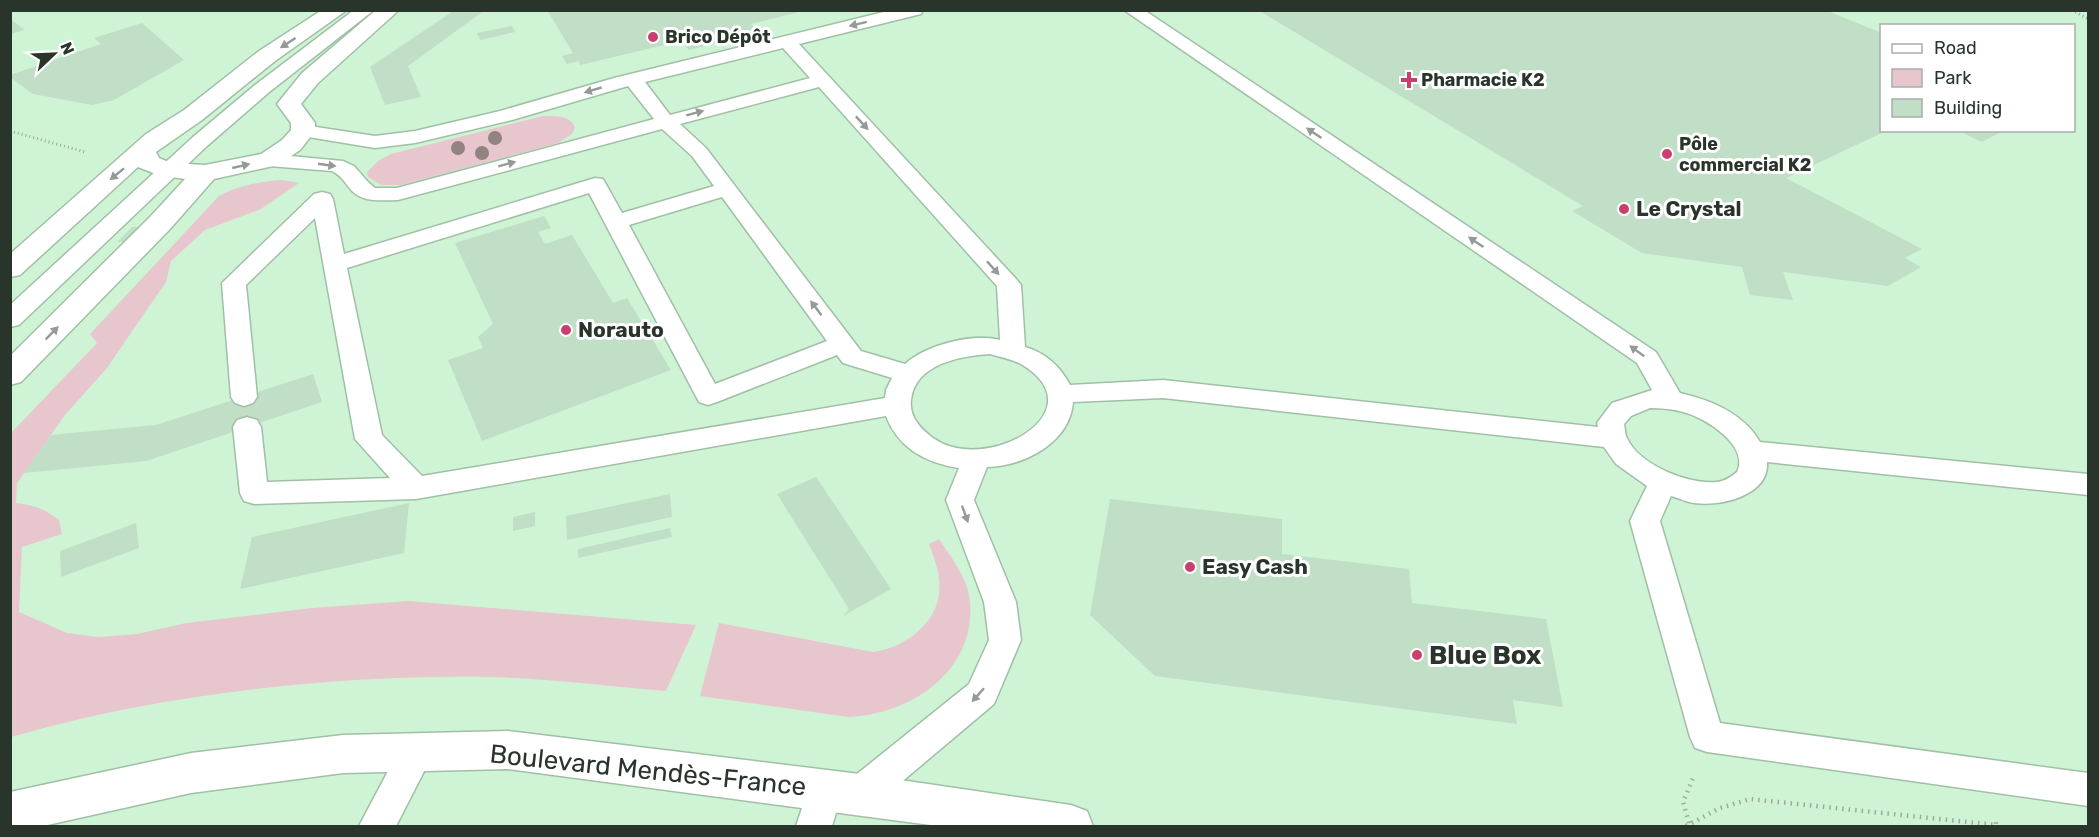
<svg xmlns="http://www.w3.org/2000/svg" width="2099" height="837" font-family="Rubik,sans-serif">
<rect width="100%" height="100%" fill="#e4fde8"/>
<!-- built -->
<path fill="#cef4d5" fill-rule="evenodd" d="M11 11H2088V826H11ZM1882 26H2074V130H1882Z"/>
<!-- green -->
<g fill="#e7c7cd">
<path d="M543 116C555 116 571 115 575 128L572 134 558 143 401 185H381L368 177 367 172 378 161 391 154Z"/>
<path d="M282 180 299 183 261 209 205 230 171 261 166 282 107 368 65 415 17 483 16 503C34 505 45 509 59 520L62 534 22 547 19 612 67 633 98 637 137 634 186 623 312 608 408 601 696 625 666 691C606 686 546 678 486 677 332 675 158 694 11 737L10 434 97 343 90 334 219 196C237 186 262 181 282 180Z"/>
<path d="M939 539C949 554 961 570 967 587 970 596 971 609 970 619 965 679 904 715 848 717L700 696 719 623 873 652C903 648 935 626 939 594 941 576 935 560 929 544Z"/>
</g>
<!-- building -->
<g fill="#c1dec6">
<polygon points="455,10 485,10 408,66 421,97 385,105 370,67"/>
<polygon points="547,10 803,10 803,11 751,24 760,33 689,50 681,41 580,65 579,61 567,64 562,56 573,53"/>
<polygon points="1258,10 1825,10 1882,33 1882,130 1888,130 1786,178 1922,249 1905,258 1921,267 1888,286 1783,272 1793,300 1750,295 1742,267 1642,253 1572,211 1583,206"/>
<polygon points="10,19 25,30 10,34"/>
<polygon points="142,23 184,60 114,100 92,105 33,94 10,77 10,75 101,44 94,38"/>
<polygon points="512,26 515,32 480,40 477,33"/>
<polygon points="1957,130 2005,130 1982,142"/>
<polygon points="544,216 551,228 538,232 545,244 572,235 613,303 627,298 671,370 482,441 448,360 483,348 478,337 493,324 455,243"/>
<polygon points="132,227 141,227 126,242 117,242"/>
<polygon points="313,374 322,402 146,461 24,473 51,435 156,425"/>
<polygon points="816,477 891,589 843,616 849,609 777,494"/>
<polygon points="670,494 672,517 567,540 566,516"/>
<polygon points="1110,499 1282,519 1282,554 1409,569 1412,603 1546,619 1563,707 1513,700 1517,724 1155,676 1090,615"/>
<polygon points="409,503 404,553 240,589 252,537"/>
<polygon points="535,512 535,526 513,531 513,517"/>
<polygon points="136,523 139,548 61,577 60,551"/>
<polygon points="670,528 672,537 578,558 578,549"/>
</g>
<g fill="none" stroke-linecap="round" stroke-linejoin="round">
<!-- lane casing -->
<g stroke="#a1bfa6" stroke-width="3">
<g id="lane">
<polygon points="354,10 374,10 268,93 207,146 19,325 10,327 10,305 193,137 255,85"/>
<path d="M892 10H923L921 14 799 44 1017 280 1021 285 1025 347C1046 353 1060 366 1070 385L1163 380 1598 427 1597 423 1612 403 1652 390 1637 363 1124 10H1144L1656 352 1680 393C1711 400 1743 413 1760 442L2088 474V495L1767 462C1770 496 1719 507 1694 503 1686 502 1679 498 1671 496L1660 521 1720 723 2088 773V806L1707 752 1695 748 1690 737 1630 521 1647 486 1616 464 1604 447 1163 398 1073 402C1070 443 1024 466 987 467L974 500 1016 602 1021 640 994 704 873 806 860 811 847 806 842 794 847 782 969 684 989 640 984 602 946 500 959 468C926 463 898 448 886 416L416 499 254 504 244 501 240 493 233 427 237 420 247 417 257 420 261 427 267 482 390 478 355 439 315 218 246 285 257 397 253 403 244 406 235 403 231 397 222 283 314 194 322 192 330 194 333 199 344 254 595 178 603 179 622 213 714 186 692 156 662 129 398 200C382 200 364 203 352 191 345 183 342 176 332 171L269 166 262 164 259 160 262 156 269 154 343 161 354 166 368 182 375 188H397L654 119 628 86 512 120 415 143 375 148 296 135 293 131 296 127 303 125 375 136 415 131 500 111 614 78ZM783 48 810 78 670 115 645 82ZM819 87 997 286 1000 340C972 333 926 345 905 364L861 351 706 148 680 124ZM589 193 699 402 708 405 717 402 837 355 843 363 892 378 886 390 885 398 422 476 382 435 347 268ZM722 197 827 341 715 384 629 225ZM990 354C1000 357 1012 359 1021 364 1100 411 986 476 933 438 920 428 909 417 911 400 915 364 960 356 990 354ZM1650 408C1661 408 1673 409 1683 412 1704 417 1750 445 1737 472 1731 477 1725 481 1717 482 1689 485 1639 465 1627 438 1625 435 1625 429 1624 424L1631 416Z"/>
<polygon points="416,736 428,741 434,752 396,826 359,826 404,741"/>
<polygon points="825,773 838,778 843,790 832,826 796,826 812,778"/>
</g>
</g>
<!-- street casing -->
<g stroke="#a1bfa6" stroke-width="3">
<polygon id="street" points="508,731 860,774 1071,805 1087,811 1093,826 938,826 508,769 343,773 191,793 43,826 10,826 10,792 191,753 343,735"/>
</g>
<!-- secondary casing -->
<g stroke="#a1bfa6" stroke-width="3">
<polygon id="secondary" points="322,10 347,10 275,61 202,120 156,152 159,158 171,163 205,165 261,154 282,140 291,130 291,123 277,104 302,73 376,10 399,10 318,83 301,104 315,123 315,131 300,150 278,165 214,179 170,229 21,382 10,385 10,356 150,217 185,179 158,175 138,167 20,275 10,277 10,254 146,134 184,110 259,51"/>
</g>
<!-- path-far1 -->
<g stroke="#98ab9b" stroke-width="3" stroke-dasharray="1 3" stroke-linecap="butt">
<polyline points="2072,10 2088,19"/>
<polyline points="10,131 85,152"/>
</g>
<!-- path -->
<g stroke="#98ab9b" stroke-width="4.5" stroke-dasharray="1.5 5" stroke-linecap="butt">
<polyline points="1689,823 1683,802 1694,776"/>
<polyline points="1686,826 1720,808 1750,799 1996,825 1996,819"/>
</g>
<!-- lane -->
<use href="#lane" fill="#fff" fill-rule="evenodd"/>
<!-- street -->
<use href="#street" fill="#fff" fill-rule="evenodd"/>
<!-- secondary -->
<use href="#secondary" fill="#fff" fill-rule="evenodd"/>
</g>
<!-- trees -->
<g fill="#928280">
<circle cx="495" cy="138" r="7"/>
<circle cx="458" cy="148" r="7"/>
<circle cx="482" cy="153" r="7"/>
</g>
<!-- one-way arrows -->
<defs><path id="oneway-solid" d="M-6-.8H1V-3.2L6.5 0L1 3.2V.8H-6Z" transform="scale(1.5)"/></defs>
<g fill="#949a95">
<use href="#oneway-solid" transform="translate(858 24) rotate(166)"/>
<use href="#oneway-solid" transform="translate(288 43) rotate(147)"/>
<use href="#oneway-solid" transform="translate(593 90) rotate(164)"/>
<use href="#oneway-solid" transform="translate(695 113) rotate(-15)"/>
<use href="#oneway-solid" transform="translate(862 123) rotate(47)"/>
<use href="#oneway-solid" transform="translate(1314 133) rotate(-146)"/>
<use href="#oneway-solid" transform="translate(507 164) rotate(-15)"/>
<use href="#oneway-solid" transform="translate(327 165) rotate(8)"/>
<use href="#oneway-solid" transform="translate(241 166) rotate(-13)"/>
<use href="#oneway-solid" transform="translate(117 174) rotate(141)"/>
<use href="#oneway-solid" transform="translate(1476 242) rotate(-146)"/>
<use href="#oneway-solid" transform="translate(993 268) rotate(48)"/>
<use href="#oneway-solid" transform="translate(816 308) rotate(-127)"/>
<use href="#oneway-solid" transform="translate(52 333) rotate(-45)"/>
<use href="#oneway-solid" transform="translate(1637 351) rotate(-144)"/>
<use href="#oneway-solid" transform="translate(965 514) rotate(70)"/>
<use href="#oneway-solid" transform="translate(978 695) rotate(132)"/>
</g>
<!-- markers -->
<g fill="#cc3f6c" stroke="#fff" stroke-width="2">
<circle cx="653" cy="37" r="6"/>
<path d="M1406 71h6v6h6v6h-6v6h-6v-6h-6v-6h6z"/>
<circle cx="1667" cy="154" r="6"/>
<circle cx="1624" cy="209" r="6"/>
<circle cx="566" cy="330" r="6"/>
<circle cx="1190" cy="567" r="6"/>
<circle cx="1417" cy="655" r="6"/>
</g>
<g text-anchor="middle" stroke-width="6" stroke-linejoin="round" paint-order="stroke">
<!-- far-poi labels -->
<g font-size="18" font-weight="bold" fill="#29352b" stroke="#fff" text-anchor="start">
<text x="665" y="43">Brico Dépôt</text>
<text x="1421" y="86">Pharmacie K2</text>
<text x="1679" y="150">Pôle<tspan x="1679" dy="21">commercial K2</tspan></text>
</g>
<!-- poi labels -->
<g font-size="21" font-weight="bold" fill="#29352b" stroke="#fff" text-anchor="start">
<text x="1636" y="216">Le Crystal</text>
<text x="578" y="337">Norauto</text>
<text x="1202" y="574">Easy Cash</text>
</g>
<!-- near-poi labels -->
<g font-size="26" font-weight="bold" fill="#29352b" stroke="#fff" text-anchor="start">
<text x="1429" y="664">Blue Box</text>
</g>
<!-- near-street labels -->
<g font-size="26" fill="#29352b" stroke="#fff">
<text transform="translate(648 770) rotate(6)" y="9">Boulevard Mendès-France</text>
</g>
</g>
<!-- border -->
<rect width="2099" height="837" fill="none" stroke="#29352b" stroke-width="24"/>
<!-- legend -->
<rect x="1880" y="24" width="195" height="108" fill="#ffffff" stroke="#a9aeaa" stroke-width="1.5"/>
<rect x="1892" y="44" width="30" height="9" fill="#ffffff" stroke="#a9aeaa" stroke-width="1.5"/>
<text x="1934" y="54" font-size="18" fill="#29352b">Road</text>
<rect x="1892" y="69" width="30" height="18" fill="#e7c7cd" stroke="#a9aeaa" stroke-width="1.5"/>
<text x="1934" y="84" font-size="18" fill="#29352b">Park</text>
<rect x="1892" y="99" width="30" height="18" fill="#c1dec6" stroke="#a9aeaa" stroke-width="1.5"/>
<text x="1934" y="114" font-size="18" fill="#29352b">Building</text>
<!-- north arrow -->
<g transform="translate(54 54) rotate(67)" stroke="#ffffff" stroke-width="4.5" paint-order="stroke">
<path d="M0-4.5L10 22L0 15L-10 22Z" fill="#29352b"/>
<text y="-9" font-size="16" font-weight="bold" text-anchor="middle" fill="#29352b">N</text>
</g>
</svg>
